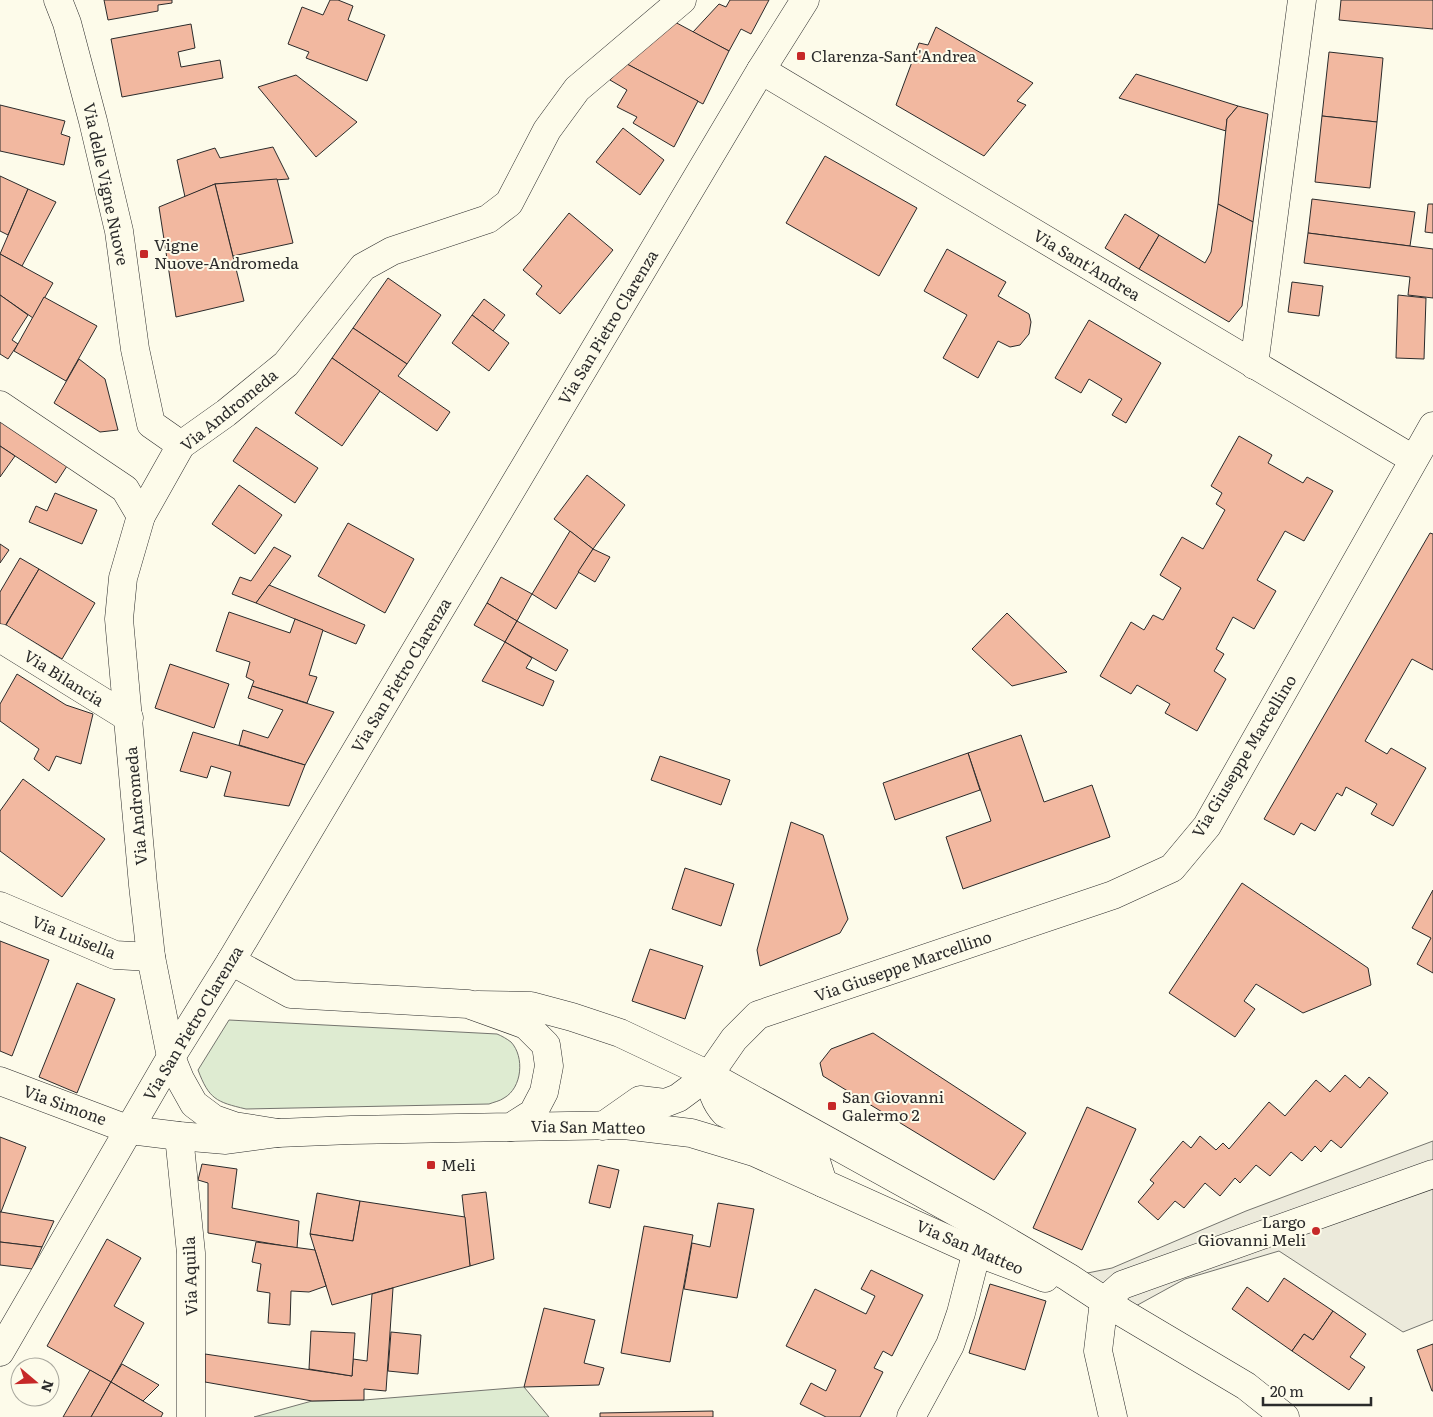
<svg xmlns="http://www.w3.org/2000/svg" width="1433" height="1417" font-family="Literata,serif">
<rect width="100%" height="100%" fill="#fdfbea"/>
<!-- green -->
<g fill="#deebd1" stroke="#74746e">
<path d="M229 1020 497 1034C502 1036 507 1039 511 1042 525 1057 522 1088 504 1098 500 1101 494 1102 489 1104L246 1109C216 1102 209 1099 198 1070Z"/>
<polygon points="524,1387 549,1417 254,1417 312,1401 364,1400"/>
</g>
<!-- parking -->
<polygon fill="#eceadb" stroke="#74746e" points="1433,1141 1433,1320 1403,1332 1279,1251 1185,1279 1123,1313 1068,1277 1112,1268 1246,1211"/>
<!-- building -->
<g fill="#f2b8a0" stroke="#2b2b2b">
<polygon points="104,0 172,0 172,3 158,5 158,11 108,20"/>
<polygon points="330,0 338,0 353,6 348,20 385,35 367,81 306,58 309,52 288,44 302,7 323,15"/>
<polygon points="730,0 769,0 751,34 741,29 729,51 693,32 719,4 726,7"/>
<polygon points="1341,0 1433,0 1433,29 1339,20"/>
<polygon points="673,21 729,51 703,104 625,63"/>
<polygon points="191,24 195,48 178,52 181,67 220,60 223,78 122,97 111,39"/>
<polygon points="936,27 1033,83 1017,101 1026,105 984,156 896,105 919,43 928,45"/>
<polygon points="1329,52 1383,58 1377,122 1322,116"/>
<polygon points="625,63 698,101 674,147 633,123 637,117 617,107 627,90 610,80"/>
<polygon points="1136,74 1238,106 1227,119 1226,131 1119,98"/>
<polygon points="296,75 357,122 316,157 258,87"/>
<polygon points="0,105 65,121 61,134 70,137 64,165 0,151"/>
<polygon points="1238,106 1268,114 1253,222 1218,204 1227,119"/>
<polygon points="1322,116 1377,122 1370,188 1315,182"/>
<polygon points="623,128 664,160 640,195 596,162"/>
<polygon points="273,147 289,179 215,184 185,197 177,160 215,148 220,158"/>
<polygon points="825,156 917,208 879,276 786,223"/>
<polygon points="0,176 28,189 8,235 0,231"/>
<polygon points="277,179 293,243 233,256 215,184"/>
<polygon points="215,184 244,301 176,317 159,207"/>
<polygon points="28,189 56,202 22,266 0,254"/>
<polygon points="1312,199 1415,212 1410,246 1308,233"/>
<polygon points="1218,204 1253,222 1242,306 1229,322 1139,269 1159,235 1205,263 1211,252"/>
<polygon points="1428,204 1433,204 1433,233 1425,232"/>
<polygon points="569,213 613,250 560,314 536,294 542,286 523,270"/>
<polygon points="1125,214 1159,235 1139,269 1105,248"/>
<polygon points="1308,233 1433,249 1433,298 1408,295 1410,277 1304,263"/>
<polygon points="947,249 1006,282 998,296 1029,314 1031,322 1029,334 1020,345 1010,347 998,341 978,378 943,358 967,315 924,291"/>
<polygon points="0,254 53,283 33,318 0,295"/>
<polygon points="388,278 441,315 407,364 353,328"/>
<polygon points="1292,282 1323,286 1319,316 1288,312"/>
<polygon points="0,295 28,315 12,340 18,344 8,359 0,354"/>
<polygon points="1398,295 1426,298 1424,359 1396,358"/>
<polygon points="44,297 97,326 66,381 14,351"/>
<polygon points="484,299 505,315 493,331 472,315"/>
<polygon points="472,315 509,343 489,371 452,343"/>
<polygon points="1089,320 1161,363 1126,423 1112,415 1122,399 1089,379 1081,393 1055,378"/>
<polygon points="353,328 407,364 398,376 450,412 437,431 332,358"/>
<polygon points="332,358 380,391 342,446 295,413"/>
<polygon points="79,359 105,379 118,430 100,432 54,403"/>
<polygon points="0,421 67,466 56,483 0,446"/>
<polygon points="256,427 318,468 295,503 233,461"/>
<polygon points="1239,436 1272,455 1268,463 1303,483 1307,477 1333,491 1304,541 1285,531 1257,580 1276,591 1254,629 1233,617 1216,649 1224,654 1214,671 1226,679 1197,731 1165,713 1170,704 1137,685 1131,694 1100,676 1131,622 1144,630 1153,615 1163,620 1181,588 1160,575 1182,537 1203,549 1225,510 1216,504 1222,493 1211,486"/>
<polygon points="0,446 15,456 0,477"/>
<polygon points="587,475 625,505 593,549 554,519"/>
<polygon points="239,485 282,515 255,554 212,524"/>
<polygon points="55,493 97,510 82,544 29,522 36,506 47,511"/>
<polygon points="348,523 414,559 385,613 318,576"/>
<polygon points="570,531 593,549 556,609 532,594"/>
<polygon points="1430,533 1433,534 1433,670 1412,659 1365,741 1387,754 1391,748 1426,768 1393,826 1371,814 1377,804 1346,787 1342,796 1337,793 1315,831 1301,823 1294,835 1264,819"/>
<polygon points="0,544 9,550 0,563"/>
<polygon points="274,547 291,556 256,603 232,594 240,577 251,581"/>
<polygon points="593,549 610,557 595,582 578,572"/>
<polygon points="20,558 39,569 2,631 0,630 0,592"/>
<polygon points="39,569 95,603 62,659 6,625"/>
<polygon points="501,577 532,594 517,621 487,603"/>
<polygon points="269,585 365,625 356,644 256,603"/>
<polygon points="487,603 517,621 505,642 474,625"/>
<polygon points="229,612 290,633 295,619 323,630 309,675 317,677 307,703 252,686 254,681 246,677 250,662 216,651"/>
<polygon points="1007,613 1067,672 1012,686 972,649"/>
<polygon points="517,621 568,650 556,671 505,642"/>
<polygon points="505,642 532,658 526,668 554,681 543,706 482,681"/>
<polygon points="170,664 229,684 214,728 155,708"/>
<polygon points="17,674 66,705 93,714 81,764 56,756 49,771 34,759 39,749 0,721 0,704"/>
<polygon points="252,686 334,712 305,765 239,745 243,730 268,738 283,710 248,698"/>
<polygon points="193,732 305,765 289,806 224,796 231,772 211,766 207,778 180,771"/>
<polygon points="1021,735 1044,802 1092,785 1110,837 963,889 946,837 991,821 968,753"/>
<polygon points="968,753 980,790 895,820 883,783"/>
<polygon points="660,756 730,780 721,805 651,780"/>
<polygon points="23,779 105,839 62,897 0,851 0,811"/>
<polygon points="791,822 823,835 848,919 840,933 760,966 757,950"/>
<polygon points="685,868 734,884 721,926 672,909"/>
<polygon points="1242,883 1368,968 1371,985 1303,1013 1256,984 1244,1001 1255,1009 1235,1037 1169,993"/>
<polygon points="1433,890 1433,973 1417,964 1431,938 1412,928"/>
<polygon points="0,941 49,960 12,1056 0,1051"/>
<polygon points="650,949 703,966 685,1019 632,1001"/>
<polygon points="77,983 115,999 77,1093 39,1077"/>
<polygon points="873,1033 1026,1133 994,1180 823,1076 820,1063 831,1049"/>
<polygon points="1345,1075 1360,1088 1369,1077 1388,1093 1341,1148 1331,1140 1321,1152 1315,1146 1302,1161 1291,1152 1270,1176 1256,1165 1240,1183 1235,1178 1220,1196 1205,1183 1184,1208 1175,1201 1158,1220 1138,1202 1154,1183 1150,1180 1183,1141 1191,1148 1200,1136 1216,1150 1223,1143 1229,1149 1269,1102 1285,1116 1316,1080 1330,1092"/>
<polygon points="1087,1107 1136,1129 1082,1250 1033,1228"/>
<polygon points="0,1137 26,1147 1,1212 0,1212"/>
<polygon points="202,1164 237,1169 232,1208 299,1221 297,1248 208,1233 208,1183 198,1180"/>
<polygon points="598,1165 619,1170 610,1208 589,1203"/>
<polygon points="486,1192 494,1259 470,1266 462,1195"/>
<polygon points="317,1193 360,1201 353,1241 310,1234"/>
<polygon points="360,1201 465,1217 470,1266 332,1305 310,1234 353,1241"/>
<polygon points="718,1203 754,1209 737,1298 684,1289 692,1243 710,1247"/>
<polygon points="0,1212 1,1212 54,1221 42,1247 0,1242"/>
<polygon points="644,1226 693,1235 670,1362 621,1353"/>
<polygon points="107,1239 141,1258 114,1306 144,1323 111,1382 47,1346"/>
<polygon points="0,1242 42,1247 32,1269 0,1265"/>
<polygon points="256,1242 315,1250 326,1286 309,1292 291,1291 290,1325 268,1323 270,1293 257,1291 261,1264 252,1262"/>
<polygon points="871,1270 923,1295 892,1356 883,1351 874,1368 883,1372 860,1417 826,1417 800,1404 811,1383 826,1391 836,1370 786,1346 815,1289 866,1314 875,1296 861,1289"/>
<polygon points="1284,1278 1333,1311 1313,1340 1304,1334 1292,1351 1232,1309 1247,1287 1268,1302"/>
<polygon points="990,1284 1046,1301 1025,1370 969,1353"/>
<polygon points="393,1288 386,1391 364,1389 364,1400 312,1401 205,1382 205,1354 352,1376 353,1359 367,1361 372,1294"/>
<polygon points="544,1308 595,1320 584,1363 604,1368 599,1385 524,1387"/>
<polygon points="1333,1311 1366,1334 1350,1357 1365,1367 1349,1390 1292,1351 1304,1334 1313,1340"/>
<polygon points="311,1331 355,1333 352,1376 309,1369"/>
<polygon points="391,1332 421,1335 418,1374 388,1371"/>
<polygon points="1433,1344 1433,1391 1432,1391 1417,1350"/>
<polygon points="122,1364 159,1385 143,1401 111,1382"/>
<polygon points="90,1370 111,1382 91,1417 63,1417"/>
<polygon points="111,1382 163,1413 161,1417 91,1417"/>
<polygon points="713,1411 713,1417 600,1417 600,1413"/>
</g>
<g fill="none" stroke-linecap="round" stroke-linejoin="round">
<!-- minor casing -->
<g stroke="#2b2b2b" stroke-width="29">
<g id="minor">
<polyline points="761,70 1413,459"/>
<polyline points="1254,365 1302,0"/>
<polyline points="0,405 125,489 141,516"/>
<polyline points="0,638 129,718"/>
<polyline points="0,906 115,955 151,957"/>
<polyline points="477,1005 531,1006 572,1017 620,1033 709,1075 983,1227 1068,1277 1123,1313 1246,1386 1285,1417"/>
<path d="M709 1075C712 1090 714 1101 725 1113L815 1158 823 1183"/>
<polyline points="0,1081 130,1130"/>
<polyline points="603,1126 640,1100 665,1103 678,1098 709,1075 734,1039 758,1015 1113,895 1172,868 1207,826 1433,426"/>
<polyline points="511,1127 624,1125 691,1133 754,1152 976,1252 1045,1278"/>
<polyline points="179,1136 191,1253 191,1417"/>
<polyline points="911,1417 950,1345 961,1313 981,1235"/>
<polyline points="1113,1417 1098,1351 1104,1301 1122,1285 1433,1174"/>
</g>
</g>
<!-- major casing -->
<g stroke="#2b2b2b" stroke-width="29">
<g id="major">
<polyline points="58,0 67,23 93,121 119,231 135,349 151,424 181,445"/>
<polyline points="130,1130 179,1136 226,1140 278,1133 351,1130 511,1127 533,1113 544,1092 549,1066 546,1045 526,1025 468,1004 291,994 231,961"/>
<polyline points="278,1133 234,1126 214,1119 194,1104 180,1079 171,1057 151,957 143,885 119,619 123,578 141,516 181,445 226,413 286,364 363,267 392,251 488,219 509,203 547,130 577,89 682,0"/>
<polyline points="0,1352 171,1057 231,961 761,70 805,0"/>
</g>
</g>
<!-- minor -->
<use href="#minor" stroke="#fdfbea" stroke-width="28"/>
<!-- major -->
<use href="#major" stroke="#fdfbea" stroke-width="28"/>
</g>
<!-- markers -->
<g fill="#c62828" stroke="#fdfbea" stroke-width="2">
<rect x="796" y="51" width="10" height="10" rx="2.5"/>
<rect x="139" y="249" width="10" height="10" rx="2.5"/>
<rect x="827" y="1101" width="10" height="10" rx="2.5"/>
<rect x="426" y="1160" width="10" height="10" rx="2.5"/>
<circle cx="1316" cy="1231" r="5"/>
</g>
<g text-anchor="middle" stroke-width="4" stroke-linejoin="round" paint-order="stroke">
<!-- poi labels -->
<g font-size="16" fill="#2b2b2b" stroke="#fdfbea" text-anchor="start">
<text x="811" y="62">Clarenza-Sant'Andrea</text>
<text x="154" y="251">Vigne<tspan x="154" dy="18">Nuove-Andromeda</tspan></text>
<text x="842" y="1103">San Giovanni<tspan x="842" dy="18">Galermo 2</tspan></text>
<text x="441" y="1171">Meli</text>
<text x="1306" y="1228" text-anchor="end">Largo<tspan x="1306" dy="18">Giovanni Meli</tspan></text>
</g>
<!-- street labels -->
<g font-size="16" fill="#2b2b2b" stroke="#fdfbea">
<text transform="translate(106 184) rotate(78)" y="6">Via delle Vigne Nuove</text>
<text transform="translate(1087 265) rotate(31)" y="6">Via Sant'Andrea</text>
<text transform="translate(608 327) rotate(-59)" y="6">Via San Pietro Clarenza</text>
<text transform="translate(229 410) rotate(-39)" y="6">Via Andromeda</text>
<text transform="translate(401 675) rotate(-59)" y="6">Via San Pietro Clarenza</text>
<text transform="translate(64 678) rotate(32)" y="6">Via Bilancia</text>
<text transform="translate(1244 756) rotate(-59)" y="6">Via Giuseppe Marcellino</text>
<text transform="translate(136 806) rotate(-95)" y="6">Via Andromeda</text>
<text transform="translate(74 937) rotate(22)" y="6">Via Luisella</text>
<text transform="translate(903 966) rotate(-19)" y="6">Via Giuseppe Marcellino</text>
<text transform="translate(193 1023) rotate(-59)" y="6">Via San Pietro Clarenza</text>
<text transform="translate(65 1105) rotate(20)" y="6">Via Simone</text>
<text transform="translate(588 1127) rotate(1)" y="6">Via San Matteo</text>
<text transform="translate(970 1247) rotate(23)" y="6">Via San Matteo</text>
<text transform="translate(190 1276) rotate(-92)" y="6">Via Aquila</text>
</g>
</g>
<!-- north arrow -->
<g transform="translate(35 1382) rotate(109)"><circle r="24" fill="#fdfbea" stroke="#a9a89e"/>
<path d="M0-4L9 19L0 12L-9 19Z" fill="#c62828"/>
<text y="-8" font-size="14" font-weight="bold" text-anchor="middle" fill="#2b2b2b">N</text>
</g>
<!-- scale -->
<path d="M1263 1397v8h108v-8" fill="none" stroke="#2b2b2b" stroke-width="2.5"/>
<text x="1270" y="1397" font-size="15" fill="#2b2b2b" stroke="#fdfbea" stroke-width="4" paint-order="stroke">20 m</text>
</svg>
